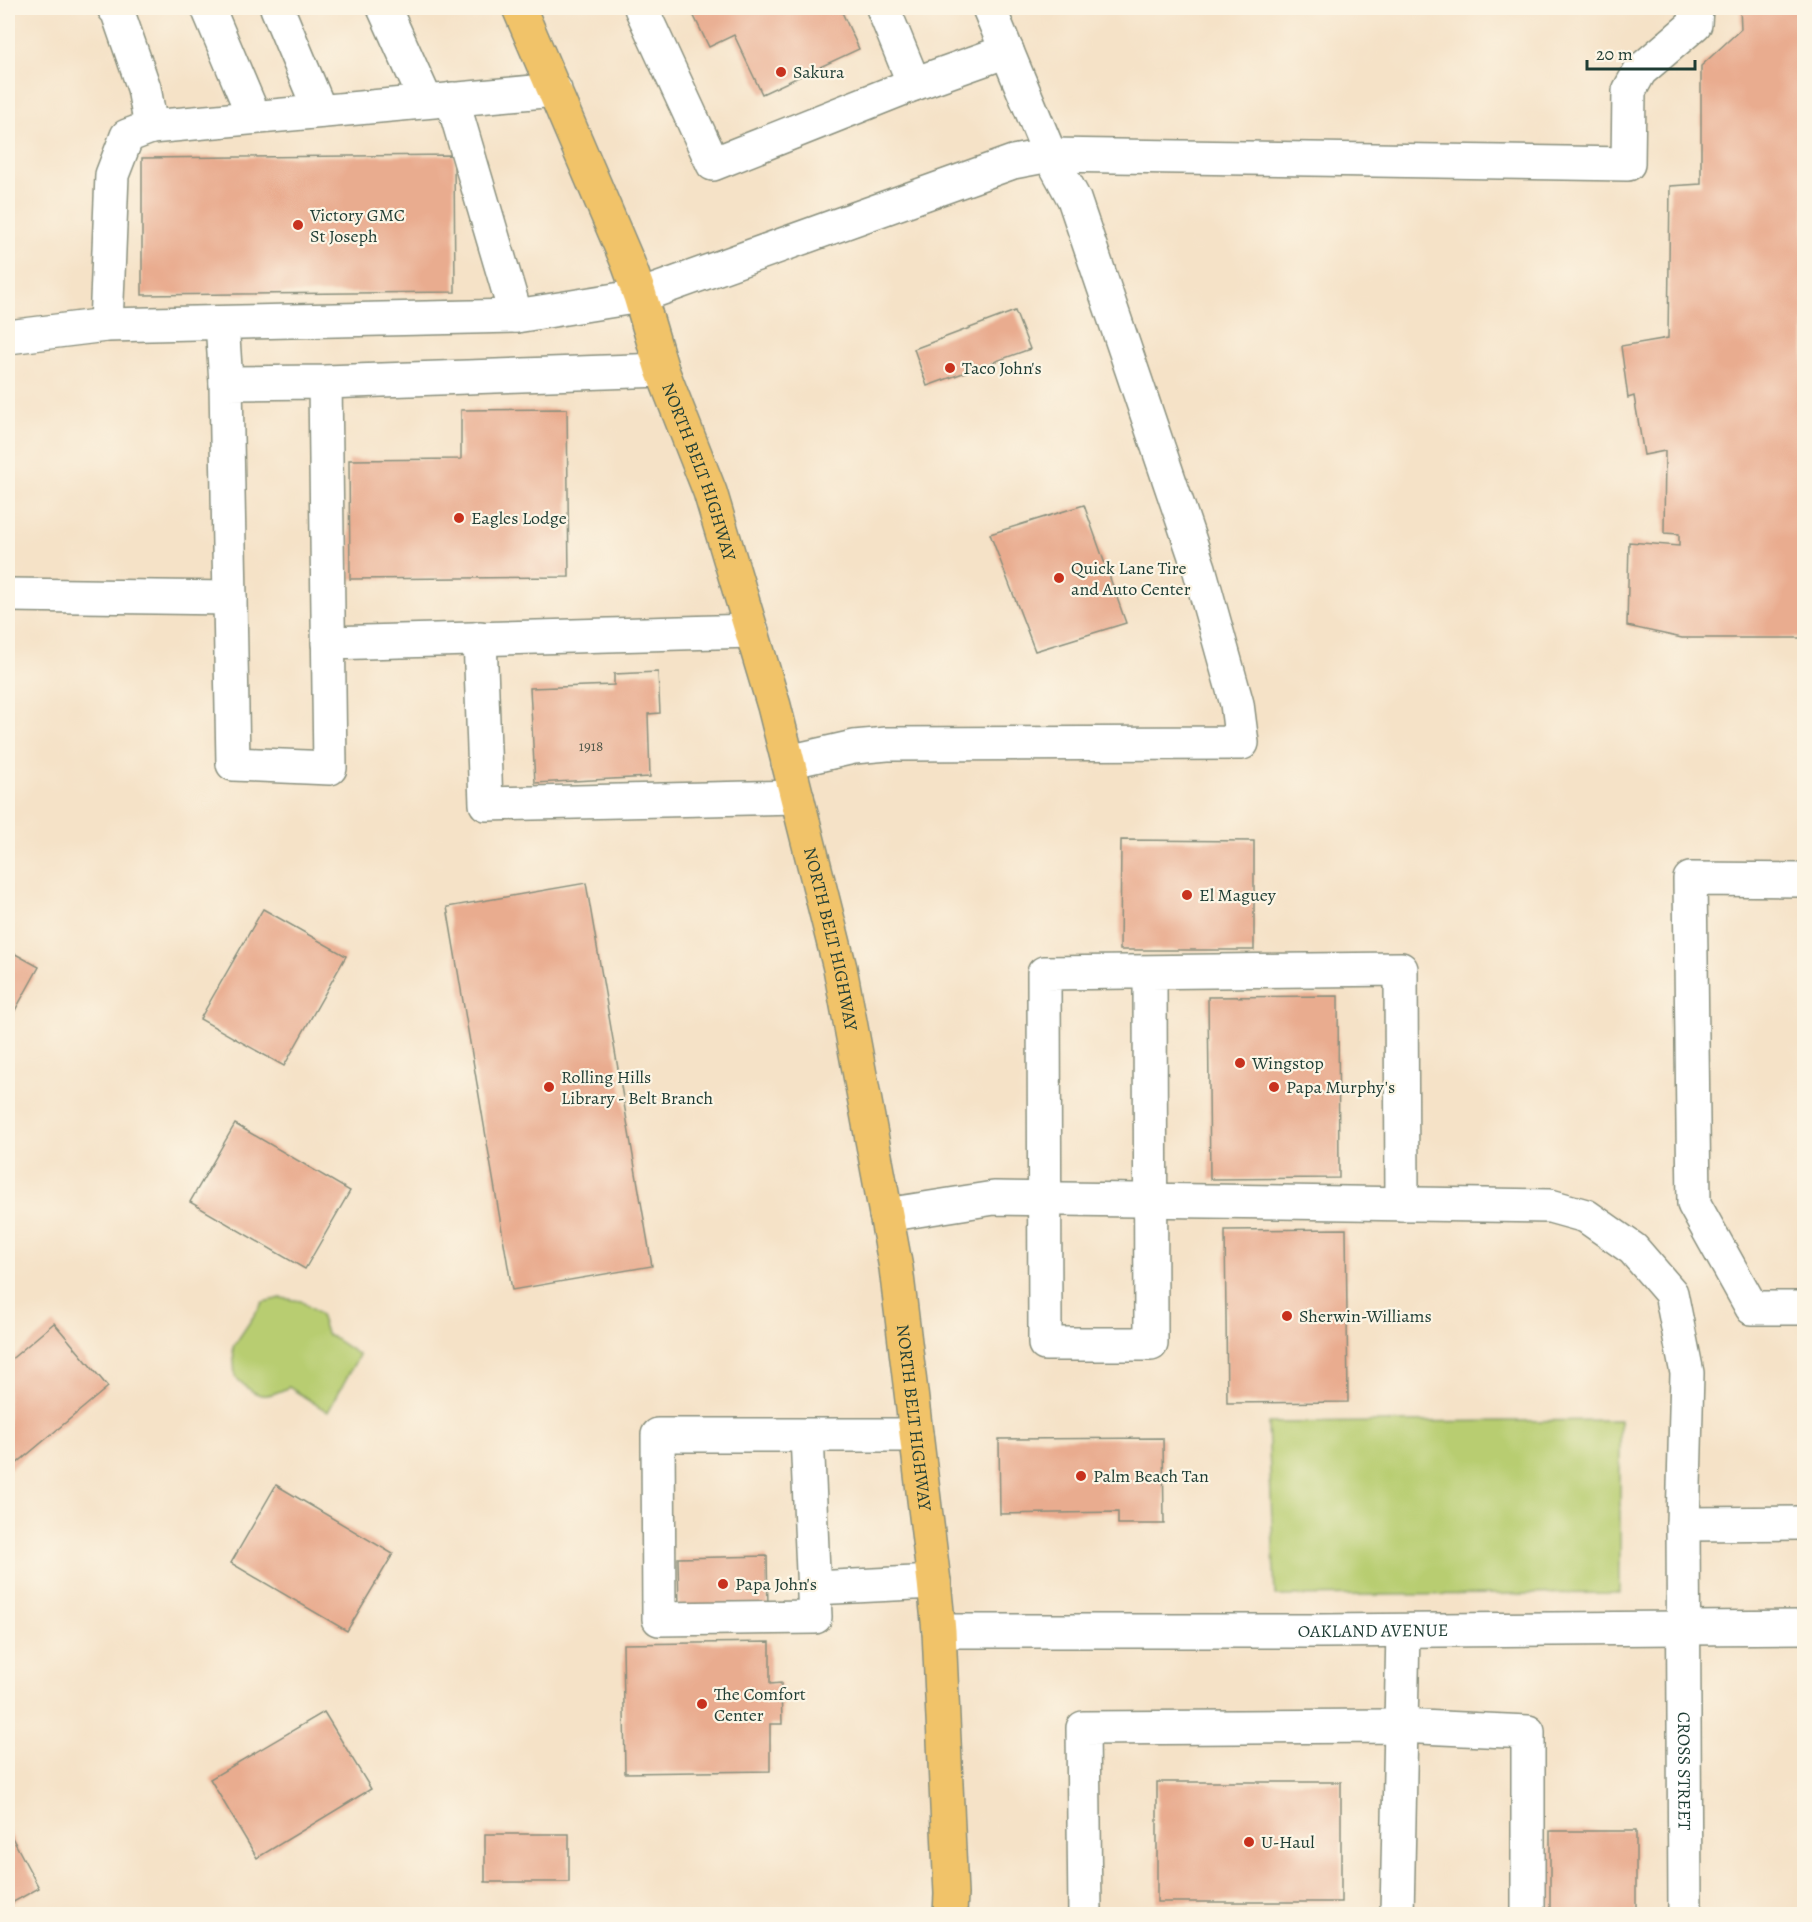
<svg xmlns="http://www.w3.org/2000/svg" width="1812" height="1922" font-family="Alegreya,serif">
<rect width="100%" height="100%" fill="#fcf5e5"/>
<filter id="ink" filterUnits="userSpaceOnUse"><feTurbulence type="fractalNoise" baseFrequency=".0167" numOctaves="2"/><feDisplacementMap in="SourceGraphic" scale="12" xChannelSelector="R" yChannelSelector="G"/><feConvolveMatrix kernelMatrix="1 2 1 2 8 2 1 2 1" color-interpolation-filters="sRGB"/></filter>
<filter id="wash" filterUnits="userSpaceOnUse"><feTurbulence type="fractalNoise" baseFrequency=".008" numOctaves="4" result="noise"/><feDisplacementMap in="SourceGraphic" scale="24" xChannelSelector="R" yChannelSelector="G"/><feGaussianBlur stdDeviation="1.35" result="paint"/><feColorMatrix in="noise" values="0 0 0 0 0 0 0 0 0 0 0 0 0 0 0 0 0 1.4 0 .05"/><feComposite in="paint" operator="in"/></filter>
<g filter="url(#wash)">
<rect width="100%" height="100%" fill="#f5e2c7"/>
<!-- green -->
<g fill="#b8cd71" stroke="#6c8552" stroke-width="1.5">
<path d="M281 1298 301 1301 320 1315 326 1333 359 1355 328 1412 289 1387C262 1401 257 1397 235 1377L233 1347 263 1302Z"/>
<polygon points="1620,1420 1620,1593 1275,1596 1268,1423"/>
</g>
<g id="blocks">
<!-- building -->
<g fill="#e9ac8f">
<polygon points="690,8 840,8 859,49 762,94 734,35 709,47"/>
<polygon points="1740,8 1804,8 1804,638 1682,638 1627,626 1629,542 1679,546 1679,534 1664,533 1665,451 1644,455 1634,396 1628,398 1621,346 1668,338 1670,186 1701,184 1701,66 1741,29"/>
<polygon points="454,155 455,292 142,295 142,158"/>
<polygon points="1015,311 1030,349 927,386 914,349"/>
<polygon points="567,409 569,577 350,579 349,460 461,459 461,410"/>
<polygon points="1084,505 1126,623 1035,651 990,534"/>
<polygon points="658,672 660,713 648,714 650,777 535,783 530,688 614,685 614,674"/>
<polygon points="1121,840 1254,841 1254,950 1120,950"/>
<polygon points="586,883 652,1266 512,1290 447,907"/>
<polygon points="263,909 346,956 284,1066 200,1019"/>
<polygon points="8,950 39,967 8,1023"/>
<polygon points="1338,996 1339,1178 1210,1179 1208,997"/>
<polygon points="235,1124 350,1191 305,1269 190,1202"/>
<polygon points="1346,1229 1348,1402 1227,1403 1225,1230"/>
<polygon points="54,1323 108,1387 10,1469 8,1465 8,1362"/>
<polygon points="1163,1438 1164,1524 1118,1524 1118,1512 1000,1514 999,1439"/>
<polygon points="276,1485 393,1554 347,1631 231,1563"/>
<polygon points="767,1556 768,1609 679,1611 678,1558"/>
<polygon points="770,1642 770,1684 781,1683 782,1724 770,1724 770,1771 625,1773 623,1644"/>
<polygon points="324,1712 371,1789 257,1858 210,1779"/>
<rect x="1157" y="1782" width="184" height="120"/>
<polygon points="8,1830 39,1888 8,1905"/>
<rect x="1550" y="1831" width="86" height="83"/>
<rect x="485" y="1834" width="84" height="48"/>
</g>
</g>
</g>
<g filter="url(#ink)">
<use href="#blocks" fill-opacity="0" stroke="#8a907e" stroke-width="1.5"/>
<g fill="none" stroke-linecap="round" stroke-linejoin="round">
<!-- minor casing -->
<g stroke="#8a907e" stroke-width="36">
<g id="minor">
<polyline points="114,8 117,10 144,88 151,127 555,90"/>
<polyline points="208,8 254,117"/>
<polyline points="277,8 320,111"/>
<polyline points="384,8 426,101"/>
<polyline points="641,8 713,164 914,84 1007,51"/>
<polyline points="883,8 914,84"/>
<polyline points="452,99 516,316"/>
<polyline points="222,323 226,383"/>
<polyline points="106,325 112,175 127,136 151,127"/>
<polyline points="8,337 106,325 516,316 640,296 1013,162 1050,155 1628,164 1629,91 1640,71 1695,24 1696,8"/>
<polyline points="325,382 330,768 233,764 226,383 325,382 662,370"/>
<polyline points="8,595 230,598"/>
<polyline points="480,638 486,804 797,797"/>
<polyline points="328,643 752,631"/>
<polyline points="788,762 854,747 887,744 1242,743 1237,704 1199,568 1074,199 1050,155 989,8"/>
<polyline points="1804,880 1690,879 1694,1204 1752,1308 1804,1308"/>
<polyline points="1150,972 1151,1344 1045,1344 1044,973 1401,969 1402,1204"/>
<path id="s1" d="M886 1215 994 1198 1550 1206 1586 1216 1633 1249 1671 1293 1687 1373 1683 1524 1685 1914"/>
<polyline points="807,1435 815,1617 659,1619 658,1435 916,1435"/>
<polyline points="1683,1524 1804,1523"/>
<polyline points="814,1588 934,1582"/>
<path id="s2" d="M939 1631H1320L1804 1627"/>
<polyline points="1085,1914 1083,1728 1399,1726 1528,1732 1528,1914"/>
<polyline points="1397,1914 1403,1631"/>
</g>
</g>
<!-- major casing -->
<g stroke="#8a907e" stroke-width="36">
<g id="major">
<path id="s3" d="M519 8 628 263 640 296 662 370 710 492 774 706 840 968 896 1268 934 1582 939 1631 951 1894 950 1914"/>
</g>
</g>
<!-- minor -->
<use href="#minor" stroke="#fff" stroke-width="33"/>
<!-- major -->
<use href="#major" stroke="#f1c369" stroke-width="33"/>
</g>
</g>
<!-- markers -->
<g fill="#c8321e" stroke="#fcf5e5" stroke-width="2">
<circle cx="781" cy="72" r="6"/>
<circle cx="298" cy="225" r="6"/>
<circle cx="950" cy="368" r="6"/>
<circle cx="459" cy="518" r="6"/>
<circle cx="1059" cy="578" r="6"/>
<circle cx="1187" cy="895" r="6"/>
<circle cx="1240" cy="1063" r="6"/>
<circle cx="549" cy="1087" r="6"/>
<circle cx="1274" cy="1087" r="6"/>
<circle cx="1287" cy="1316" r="6"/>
<circle cx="1081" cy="1476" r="6"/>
<circle cx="723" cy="1584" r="6"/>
<circle cx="702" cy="1704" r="6"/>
<circle cx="1249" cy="1842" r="6"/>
</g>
<g text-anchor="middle" stroke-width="4.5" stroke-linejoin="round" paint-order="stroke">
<!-- number labels -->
<g font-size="15" fill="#52594b">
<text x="591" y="751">1918</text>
</g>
<!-- poi labels -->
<g font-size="18" fill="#1f3d34" stroke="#fcf5e5" text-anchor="start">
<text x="793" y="78">Sakura</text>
<text x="310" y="221">Victory GMC<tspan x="310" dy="21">St Joseph</tspan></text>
<text x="962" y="374">Taco John's</text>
<text x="471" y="524">Eagles Lodge</text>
<text x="1071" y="574">Quick Lane Tire<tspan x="1071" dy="21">and Auto Center</tspan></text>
<text x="1199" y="901">El Maguey</text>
<text x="1252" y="1069">Wingstop</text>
<text x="561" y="1083">Rolling Hills<tspan x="561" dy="21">Library - Belt Branch</tspan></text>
<text x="1286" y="1093">Papa Murphy's</text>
<text x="1299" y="1322">Sherwin-Williams</text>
<text x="1093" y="1482">Palm Beach Tan</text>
<text x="735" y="1590">Papa John's</text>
<text x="714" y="1700">The Comfort<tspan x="714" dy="21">Center</tspan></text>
<text x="1261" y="1848">U-Haul</text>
</g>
<!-- street labels -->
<g font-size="18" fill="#1f3d34" stroke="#fcf5e5">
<text dy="6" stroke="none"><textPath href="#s3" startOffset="498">NORTH BELT HIGHWAY</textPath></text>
<text dy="6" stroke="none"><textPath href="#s3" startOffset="984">NORTH BELT HIGHWAY</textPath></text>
<text dy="6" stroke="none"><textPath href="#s3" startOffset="1470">NORTH BELT HIGHWAY</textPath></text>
<text dy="6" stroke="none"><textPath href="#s2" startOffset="434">OAKLAND AVENUE</textPath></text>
<text dy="6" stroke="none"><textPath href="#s1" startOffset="1298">CROSS STREET</textPath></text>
</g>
</g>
<!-- margin -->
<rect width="1812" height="1922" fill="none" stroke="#fcf5e5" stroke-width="30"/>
<!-- scale -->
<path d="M1587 60v9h108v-9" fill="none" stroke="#1f3d34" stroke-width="3"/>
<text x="1596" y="60" font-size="18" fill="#1f3d34" stroke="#fcf5e5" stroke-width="4.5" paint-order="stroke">20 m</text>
</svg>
